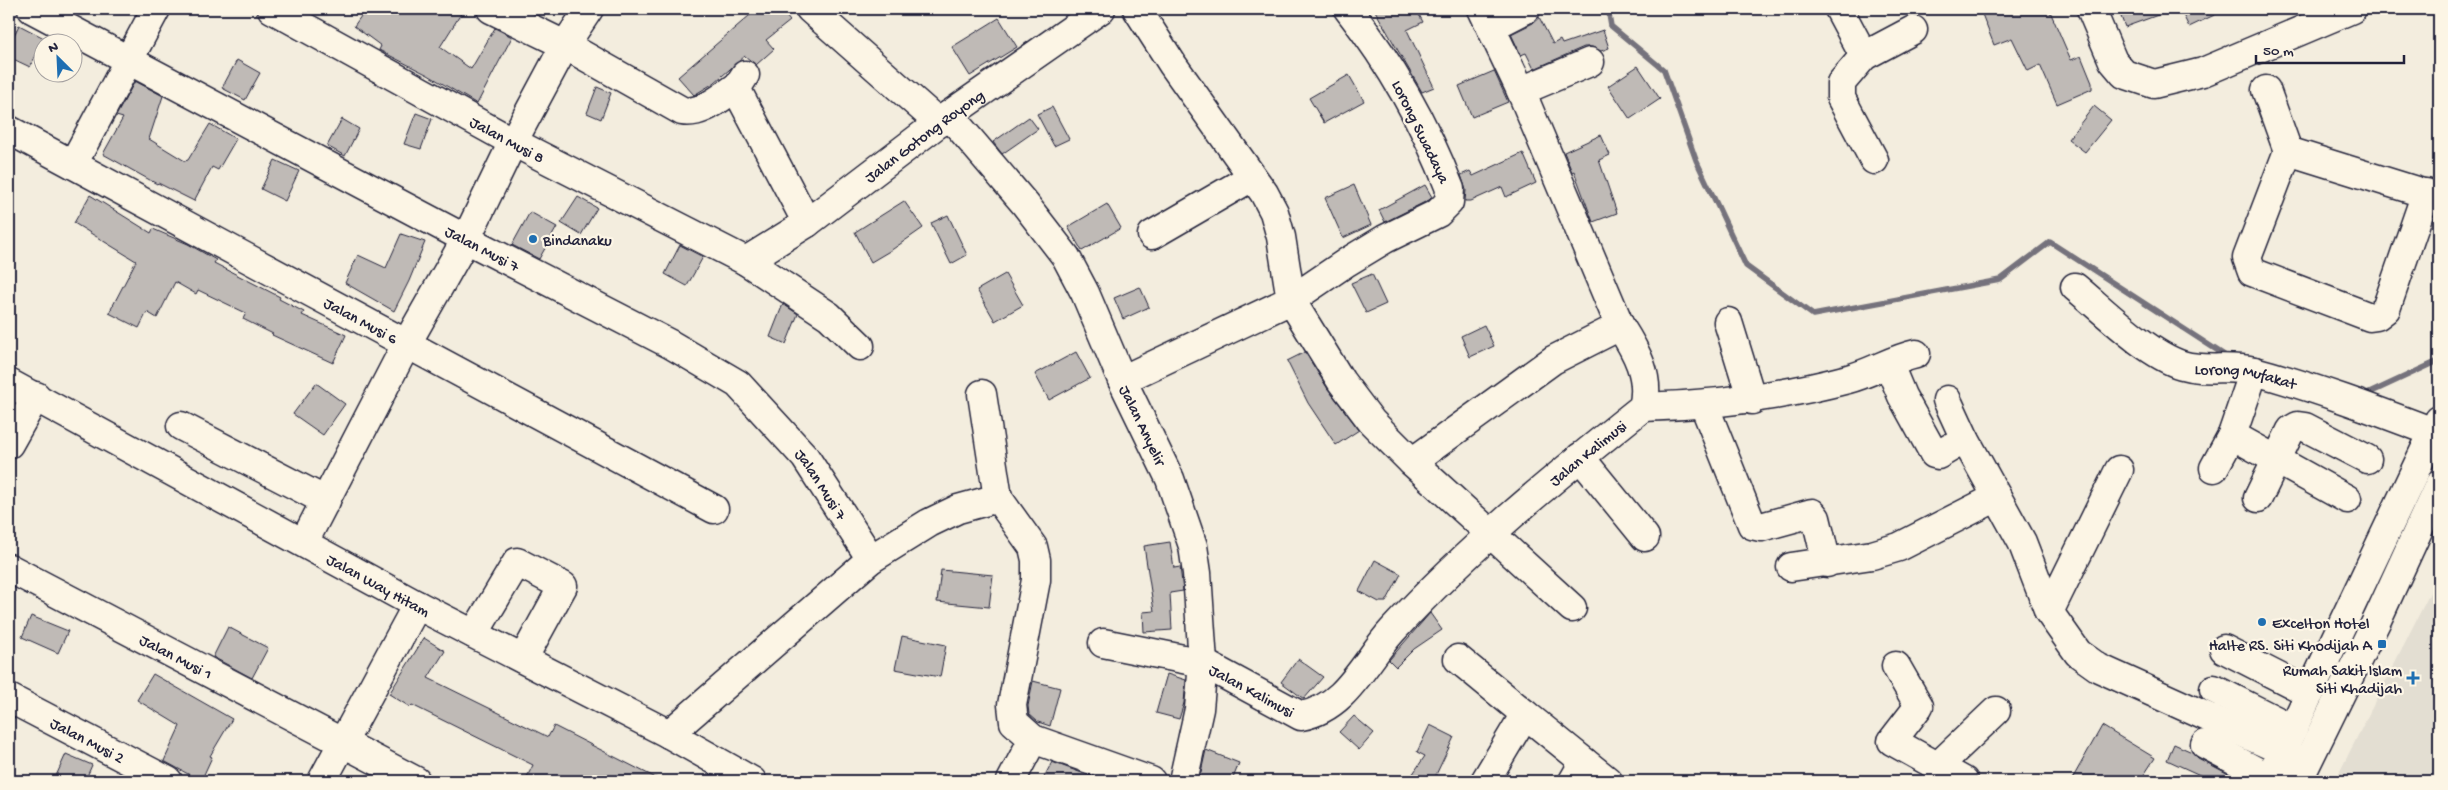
<svg xmlns="http://www.w3.org/2000/svg" width="2448" height="790" font-family="'Gochi Hand',sans-serif">
<rect width="100%" height="100%" fill="#f3edde"/>
<filter id="ink" filterUnits="userSpaceOnUse"><feTurbulence type="fractalNoise" baseFrequency=".02" numOctaves="2"/><feDisplacementMap in="SourceGraphic" scale="10" xChannelSelector="R" yChannelSelector="G"/><feConvolveMatrix kernelMatrix="1 2 1 2 8 2 1 2 1" color-interpolation-filters="sRGB"/></filter>
<g filter="url(#ink)">
<!-- built -->
<polygon fill="#e3ded2" points="2439,575 2439,781 2335,781"/>
<g fill="none" stroke-linecap="round" stroke-linejoin="round">
<!-- stream -->
<g stroke="#75727b" stroke-width="5.5">
<polyline points="1608,9 1611,26 1664,70 1696,160 1746,266 1813,315 2000,280 2050,242 2229,358"/>
<polyline points="2363,396 2436,362"/>
</g>
</g>
<!-- building -->
<g fill="#bfbab6" stroke="#22223b">
<polygon points="366,9 464,9 440,47 471,69 495,28 512,37 477,104 428,75 379,50 381,46 354,26"/>
<polygon points="757,9 780,9 790,21 766,40 774,49 756,65 745,56 714,83 694,95 678,77"/>
<polygon points="1374,9 1416,9 1423,22 1407,30 1434,87 1422,92"/>
<polygon points="1980,9 2049,9 2071,60 2081,56 2092,83 2092,89 2057,104 2040,65 2028,71 2012,38 1994,45"/>
<polygon points="2118,9 2169,9 2169,11 2125,27"/>
<polygon points="2180,9 2227,9 2189,27"/>
<polygon points="1539,17 1553,44 1560,40 1562,44 1603,30 1609,48 1601,51 1592,47 1584,47 1534,69 1526,53 1521,55 1511,34 1533,23"/>
<polygon points="999,18 1017,47 970,76 952,47"/>
<polygon points="19,25 44,38 30,67 9,57 9,46"/>
<polygon points="237,60 260,73 245,100 222,88"/>
<polygon points="1638,66 1660,99 1630,119 1608,86"/>
<polygon points="1494,71 1508,102 1472,117 1459,86"/>
<polygon points="1349,75 1364,101 1324,123 1309,98"/>
<polygon points="135,81 163,96 149,139 185,161 188,160 210,124 236,139 218,170 212,167 194,201 158,183 157,184 103,154 123,118 116,116"/>
<polygon points="597,87 611,93 601,119 587,113"/>
<polygon points="2094,106 2111,120 2085,152 2068,139"/>
<polygon points="1052,107 1069,139 1054,146 1037,114"/>
<polygon points="416,113 432,119 421,149 404,144"/>
<polygon points="1029,117 1038,129 1002,154 993,142"/>
<polygon points="342,119 359,129 345,156 327,146"/>
<polygon points="1601,135 1610,155 1599,160 1617,213 1593,222 1574,171 1572,172 1564,152"/>
<polygon points="1523,153 1536,183 1506,197 1502,187 1471,201 1465,201 1466,190 1461,175 1470,171 1473,176"/>
<polygon points="275,160 299,171 285,201 261,189"/>
<polygon points="1354,185 1371,225 1343,238 1325,198"/>
<polygon points="1425,185 1432,197 1429,200 1385,222 1379,210"/>
<polygon points="90,195 151,233 153,229 188,244 216,260 214,263 280,297 279,299 304,312 302,315 346,335 333,363 272,335 273,334 243,319 246,313 198,290 196,294 175,282 157,318 147,312 139,328 109,313 136,261 74,223"/>
<polygon points="578,197 597,208 581,235 561,223"/>
<polygon points="904,201 923,228 893,249 871,262 855,232"/>
<polygon points="1107,204 1121,228 1082,251 1068,227"/>
<polygon points="530,212 557,227 539,259 512,245"/>
<polygon points="948,215 967,255 951,264 931,223"/>
<polygon points="401,234 425,242 409,281 394,311 345,283 358,255 386,268"/>
<polygon points="680,245 703,257 687,286 665,274"/>
<polygon points="1005,274 1023,305 995,321 977,290"/>
<polygon points="1372,274 1386,304 1366,313 1351,283"/>
<polygon points="1140,287 1149,307 1123,319 1114,298"/>
<polygon points="783,304 798,314 786,344 770,337"/>
<polygon points="1484,325 1494,346 1470,357 1461,336"/>
<polygon points="1076,352 1090,378 1049,400 1035,374"/>
<polygon points="1305,352 1328,389 1359,430 1336,445 1308,403 1287,361"/>
<polygon points="316,383 345,404 323,435 293,414"/>
<polygon points="1170,542 1174,568 1180,567 1183,591 1170,593 1172,630 1144,632 1143,612 1154,611 1144,546"/>
<polygon points="1375,560 1401,574 1386,602 1379,602 1359,591"/>
<polygon points="941,570 993,575 989,607 937,602"/>
<polygon points="1430,613 1442,630 1414,649 1396,667 1389,660"/>
<polygon points="31,616 68,631 58,653 22,637"/>
<polygon points="228,627 268,648 252,678 213,657"/>
<polygon points="902,636 946,645 940,677 895,669"/>
<polygon points="424,638 445,651 428,678 548,737 554,726 662,781 525,781 533,765 412,705 410,707 389,694"/>
<polygon points="1298,659 1323,677 1304,699 1281,682"/>
<polygon points="153,674 232,719 210,756 212,757 201,781 164,761 180,726 137,700"/>
<polygon points="1167,674 1186,680 1184,703 1179,719 1156,713"/>
<polygon points="1033,681 1060,688 1050,726 1038,722 1029,714 1028,706"/>
<polygon points="1354,716 1374,733 1359,750 1339,732"/>
<polygon points="1430,725 1454,737 1433,781 1408,781 1425,756 1417,752"/>
<polygon points="2102,726 2155,758 2140,781 2071,781"/>
<polygon points="2174,744 2192,752 2198,758 2242,781 2213,781 2167,760"/>
<polygon points="1206,750 1239,763 1232,781 1199,781"/>
<polygon points="66,754 92,765 85,781 68,781 56,776"/>
<polygon points="1052,762 1090,776 1100,781 1042,781"/>
</g>
<g fill="none" stroke-linecap="round" stroke-linejoin="round">
<!-- minor casing -->
<g stroke="#22223b" stroke-width="31">
<g id="minor">
<path id="s1" d="M32 9 466 239 670 344 738 384 805 457 871 559"/>
<path id="s2" d="M272 9 513 142 746 261 829 316 860 346"/>
<path d="M491 9 565 45 682 111C702 115 721 97 738 86"/>
<polyline points="810,9 939,123"/>
<polyline points="1137,9 1173,65 1264,193 1274,212 1281,237 1291,300 1341,381 1372,422 1412,462 1572,608"/>
<polyline points="1839,9 1864,56"/>
<polyline points="2091,9 2113,61 2124,74 2154,84 2203,72 2352,9"/>
<polyline points="1491,27 1526,9"/>
<polyline points="745,75 738,86 739,94 807,223"/>
<polyline points="2266,90 2288,151 2247,258 2252,272 2370,317 2377,316 2386,309 2426,193"/>
<polyline points="1521,91 1590,62"/>
<path id="s3" d="M949 115 1025 204 1066 257 1085 293 1122 380 1170 479 1193 546 1197 573 1203 663 1199 709 1183 781"/>
<path id="s4" d="M9 130 714 509"/>
<polyline points="2288,151 2439,198"/>
<polyline points="1874,160 1841,98 1841,83 1864,56 1913,30"/>
<polyline points="73,164 156,9"/>
<polyline points="1152,235 1252,177"/>
<path id="s5" d="M746 261 807 223 949 115 1101 9"/>
<path id="s6" d="M2075 287C2104 311 2147 354 2182 365 2205 372 2230 365 2254 371 2314 387 2375 410 2433 432"/>
<polyline points="1728,322 1752,400"/>
<polyline points="1889,365 1902,396 1934,454 1938,455 1965,439"/>
<path d="M1122 380 1291 300 1347 262 1385 239 1438 213 1449 202 1450 189C1425 124 1391 64 1348 9"/>
<path id="s7" d="M9 383 417 605 669 734 752 781"/>
<polyline points="982,394 998,498"/>
<polyline points="1947,400 1965,439 2022,542 2049,612 2078,653 2099,668 2283,751 2302,762"/>
<polyline points="1704,405 1752,525 1761,527 1812,513 1816,518 1827,563"/>
<path d="M1643 407C1713 405 1781 397 1848 379 1871 373 1893 359 1916 354"/>
<polyline points="181,426 326,501"/>
<polyline points="2232,435 2347,499"/>
<polyline points="9,444 36,396"/>
<polyline points="1580,457 1645,537"/>
<polyline points="1412,462 1553,360 1620,326"/>
<polyline points="2214,468 2232,435 2254,371"/>
<polyline points="2258,498 2291,430 2298,426 2305,427 2367,459"/>
<polyline points="304,542 407,343 466,239 513,142 565,45 589,9"/>
<polyline points="1791,567 1872,555 1899,547 1997,497"/>
<path id="s8" d="M9 568 416 781"/>
<polyline points="2049,612 2119,470"/>
<polyline points="474,634 517,562 563,586 523,659"/>
<path id="s9" d="M1103 643 1203 663 1301 716C1346 708 1364 662 1392 631 1469 547 1554 478 1643 407 1651 377 1636 351 1620 326L1521 91 1482 9"/>
<polyline points="2224,649 2310,693"/>
<polyline points="1458,659 1525,714"/>
<polyline points="1896,666 1919,706 1892,741 1964,781"/>
<polyline points="2214,689 2293,729"/>
<path id="s10" d="M9 698 168 781"/>
<polyline points="669,734 871,559 929,523 958,509 998,498 1033,547 1036,560 1036,580 1012,705 1014,722 1033,739 1151,781"/>
<polyline points="2205,744 2275,781"/>
<polyline points="1938,766 1996,711"/>
<polyline points="322,781 417,605"/>
<polyline points="1011,781 1033,739"/>
<polyline points="1485,781 1525,714 1608,781"/>
<polyline points="1573,781 1584,762"/>
</g>
</g>
<!-- highway casing -->
<g stroke="#22223b" stroke-width="31">
<g id="highway">
<polyline points="2268,781 2439,420"/>
<polyline points="2298,781 2377,620 2439,485"/>
</g>
</g>
<!-- minor -->
<use href="#minor" stroke="#fcf5e5" stroke-width="28"/>
<!-- highway -->
<use href="#highway" stroke="#fcf5e5" stroke-width="28"/>
</g>
</g>
<!-- markers -->
<g fill="#1f6fb2" stroke="#fcf5e5" stroke-width="2">
<circle cx="533" cy="239" r="5"/>
<circle cx="2262" cy="622" r="5"/>
<rect x="2377" y="639" width="10" height="10" rx="2.5"/>
<path d="M2410.5 670.5h5v5h5v5h-5v5h-5v-5h-5v-5h5z"/>
</g>
<g text-anchor="middle" stroke-width="4.5" stroke-linejoin="round" paint-order="stroke">
<!-- street labels -->
<g font-size="16" fill="#22223b" stroke="#fcf5e5">
<text transform="translate(1422 131) rotate(64)" y="6">Lorong Swadaya</text>
<text dy="6" stroke="none"><textPath href="#s5" startOffset="218">Jalan Gotong Royong</textPath></text>
<text dy="6" stroke="none"><textPath href="#s2" startOffset="269">Jalan Musi 8</textPath></text>
<text dy="6" stroke="none"><textPath href="#s1" startOffset="510">Jalan Musi 7</textPath></text>
<text dy="6" stroke="none"><textPath href="#s4" startOffset="400">Jalan Musi 6</textPath></text>
<text dy="6" stroke="none"><textPath href="#s6" startOffset="198">Lorong Mufakat</textPath></text>
<text dy="6" stroke="none"><textPath href="#s3" startOffset="369">Jalan Anyelir</textPath></text>
<text dy="6" stroke="none"><textPath href="#s9" startOffset="606">Jalan Kalimusi</textPath></text>
<text dy="6" stroke="none"><textPath href="#s1" startOffset="930">Jalan Musi 7</textPath></text>
<text dy="6" stroke="none"><textPath href="#s7" startOffset="421">Jalan Way Hitam</textPath></text>
<text dy="6" stroke="none"><textPath href="#s8" startOffset="189">Jalan Musi 1</textPath></text>
<text dy="6" stroke="none"><textPath href="#s9" startOffset="158">Jalan Kalimusi</textPath></text>
<text dy="6" stroke="none"><textPath href="#s10" startOffset="89">Jalan Musi 2</textPath></text>
</g>
<!-- poi labels -->
<g font-size="16" fill="#22223b" stroke="#fcf5e5" text-anchor="start">
<text x="543" y="245">Bindanaku</text>
<text x="2272" y="628">Excelton Hotel</text>
<text x="2372" y="650" text-anchor="end">Halte RS. Siti Khodijah A</text>
<text x="2402" y="675" text-anchor="end">Rumah Sakit Islam<tspan x="2402" dy="18">Siti Khadijah</tspan></text>
</g>
</g>
<!-- margin -->
<rect width="2448" height="790" fill="none" stroke="#fcf5e5" stroke-width="30"/>
<rect x="15" y="15" width="2418" height="760" fill="none" stroke="#22223b" stroke-width="2" filter="url(#ink)"/>
<!-- north arrow -->
<g transform="translate(58 58) rotate(336)"><circle r="24" fill="#fcf5e5" stroke="#a5a1a1"/>
<path d="M0-4L9 19L0 12L-9 19Z" fill="#1f6fb2"/>
<text y="-8" font-size="14" font-weight="bold" text-anchor="middle" fill="#22223b">N</text>
</g>
<!-- scale -->
<path d="M2256 55v8h148v-8" fill="none" stroke="#22223b" stroke-width="2.5"/>
<text x="2263" y="55" font-size="15" fill="#22223b" stroke="#fcf5e5" stroke-width="4" paint-order="stroke">50 m</text>
</svg>
